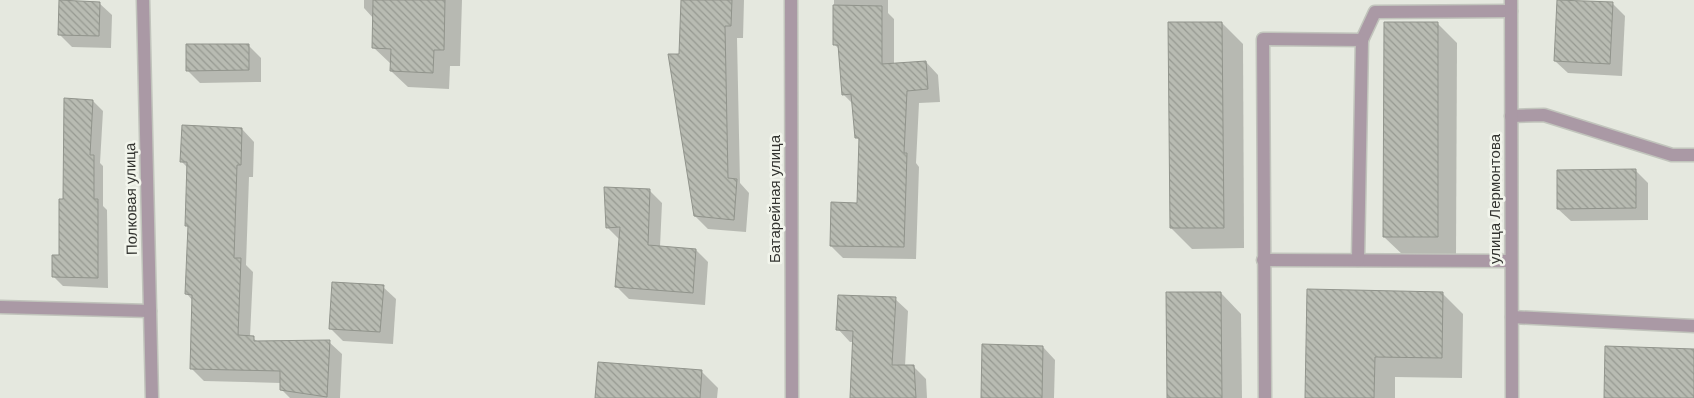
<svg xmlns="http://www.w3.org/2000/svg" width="1694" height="398" font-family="Helvetica,sans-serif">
<defs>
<pattern id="building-back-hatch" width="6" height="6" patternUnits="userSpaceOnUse" patternTransform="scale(1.25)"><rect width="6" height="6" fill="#b8bbb2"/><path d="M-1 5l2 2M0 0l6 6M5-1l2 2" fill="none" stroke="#969991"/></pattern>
</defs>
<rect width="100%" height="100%" fill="#e5e8df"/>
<!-- shadow -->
<g fill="#0003">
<polygon points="364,0 462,0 460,66 450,66 449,89 408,87 391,71 391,64 373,47 374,19 364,8"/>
<polygon points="682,0 744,0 743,38 737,38 740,183 749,193 746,232 708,229 695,216 680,55"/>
<polygon points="834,0 888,0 888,13 894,19 894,64 926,62 938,75 940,102 919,103 916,163 919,167 916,259 843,258 831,246 859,204 860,141 856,137 853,104 843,94 840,50 834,44"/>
<polygon points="99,3 112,15 111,48 72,47 59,34"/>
<polygon points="1613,4 1625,16 1622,76 1568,73 1555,61"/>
<polygon points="1222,23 1243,44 1244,248 1192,249 1171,228"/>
<polygon points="1438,24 1457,43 1456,256 1403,255 1384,237"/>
<polygon points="248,45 261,58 261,82 200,83 187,70"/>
<polygon points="93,101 103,111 100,163 103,166 103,206 107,210 108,288 63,286 53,276 60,256 65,200"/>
<polygon points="242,129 254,142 253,177 249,177 246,265 253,272 250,337 259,342 329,342 342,354 340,398 290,398 281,389 281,383 204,381 192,369 193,301 187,294 189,228 186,225 188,168 181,161"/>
<polygon points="1635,170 1648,183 1648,220 1571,221 1558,209"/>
<polygon points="650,191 662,203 660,247 696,250 708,262 705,305 629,299 616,286 620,240 607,227"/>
<polygon points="383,287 396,299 393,344 343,341 330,328"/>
<polygon points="1221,293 1241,314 1242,398 1168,398"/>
<polygon points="1442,293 1463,314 1462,378 1395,377 1395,398 1306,398"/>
<polygon points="895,299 908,311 905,366 913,366 926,379 927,398 851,398 853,342 850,342 838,329"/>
<polygon points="1043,347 1055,360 1054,398 982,398"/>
<polygon points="701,371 718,388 717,398 596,398"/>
</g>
<!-- building -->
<g fill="url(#building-back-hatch)" stroke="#91948c">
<polygon points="59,0 100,2 99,36 58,35"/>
<polygon points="373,0 445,0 444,50 434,50 433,73 390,71 391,49 372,48"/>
<polygon points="681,0 732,0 731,26 725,26 728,178 737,179 734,220 694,216 668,54 679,54"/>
<polygon points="1557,0 1613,2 1610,64 1554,61"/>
<polygon points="833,5 882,6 882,64 926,61 928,89 907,91 904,153 907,153 904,247 830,246 831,202 857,203 859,138 855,138 851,94 842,95 838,45 833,45"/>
<polygon points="1168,22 1222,22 1224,228 1170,228"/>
<polygon points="1384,22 1438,22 1438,237 1383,237"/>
<polygon points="186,44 249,44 249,70 186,71"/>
<polygon points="64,98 93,100 90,155 94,155 94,199 98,199 98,278 52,277 52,255 59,255 59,199 63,199"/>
<polygon points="182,125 242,128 241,165 237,165 234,258 241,258 238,335 254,336 254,341 330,340 327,397 280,390 280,371 190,369 192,295 185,294 188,226 185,226 187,162 180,162"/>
<polygon points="1636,169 1636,208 1557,209 1557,170"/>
<polygon points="604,187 650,189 648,245 696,249 693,293 615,287 620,227 606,228"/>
<polygon points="332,282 384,285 380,332 329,329"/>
<polygon points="1307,289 1443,292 1442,358 1375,357 1374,398 1305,398"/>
<polygon points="1166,292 1221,292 1222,398 1167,398"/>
<polygon points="838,295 896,297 892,365 914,365 916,398 850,398 853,331 836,330"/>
<polygon points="982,344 1043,346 1042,398 981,398"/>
<polygon points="1605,346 1694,349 1694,398 1604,398"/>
<polygon points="598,362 702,370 700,398 595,398"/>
</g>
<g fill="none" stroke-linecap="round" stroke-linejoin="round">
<!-- service casing -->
<g stroke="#c1c4bc" stroke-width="15">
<g id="service">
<polyline points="1362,40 1375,12 1511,11"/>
<polyline points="1511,116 1544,115 1672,155 1694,155"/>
<polyline points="1263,260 1511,261"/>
<polyline points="0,307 150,311"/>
<polyline points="1512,317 1694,326"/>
<polyline points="1265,398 1263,39 1362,40 1358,260"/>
</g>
</g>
<!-- minor casing -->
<g stroke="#c1c4bc" stroke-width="15">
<g id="minor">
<polyline points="143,0 152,398"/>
<polyline points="1511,0 1512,398"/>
</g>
</g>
<!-- tertiary casing -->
<g stroke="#c1c4bc" stroke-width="15">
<polyline id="tertiary" points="791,0 792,398"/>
</g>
<!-- service -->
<use href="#service" stroke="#aa99a5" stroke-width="12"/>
<!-- minor -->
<use href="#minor" stroke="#aa99a5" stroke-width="12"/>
<!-- tertiary -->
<use href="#tertiary" stroke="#aa99a5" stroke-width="12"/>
</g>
<g text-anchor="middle" stroke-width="5" stroke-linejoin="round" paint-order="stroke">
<!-- street labels -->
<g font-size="15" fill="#333430" stroke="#f2f5ec">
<text transform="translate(131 199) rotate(-91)" y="5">Полковая улица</text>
<text transform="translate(775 199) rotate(-90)" y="5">Батарейная улица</text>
<text transform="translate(1495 199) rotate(-90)" y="5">улица Лермонтова</text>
</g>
</g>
</svg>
